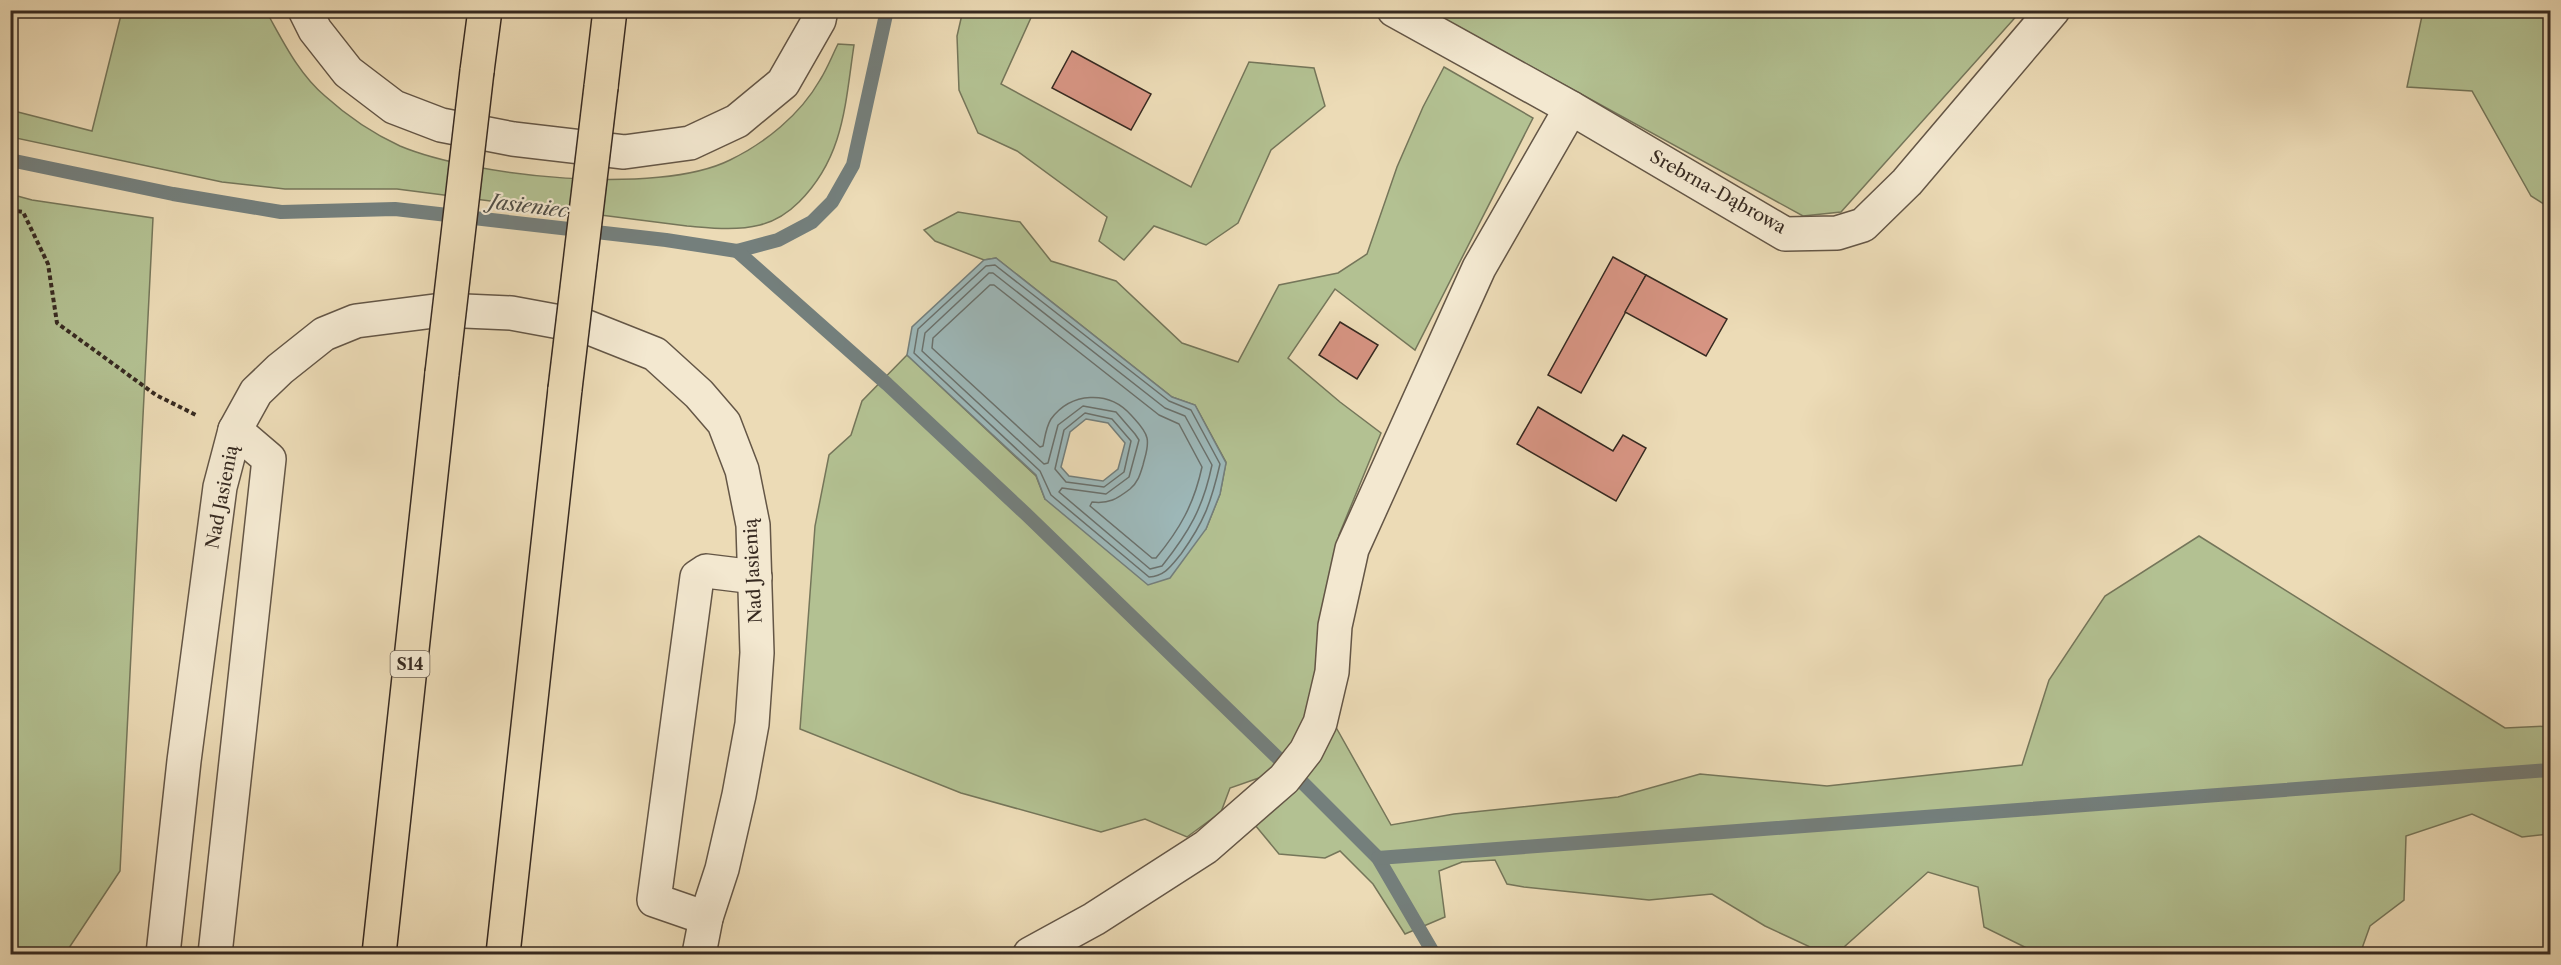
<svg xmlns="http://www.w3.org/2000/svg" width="2561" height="965" font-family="'Libre Caslon Text',serif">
<rect width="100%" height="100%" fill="#ecdbb6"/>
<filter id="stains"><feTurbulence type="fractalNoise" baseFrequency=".00333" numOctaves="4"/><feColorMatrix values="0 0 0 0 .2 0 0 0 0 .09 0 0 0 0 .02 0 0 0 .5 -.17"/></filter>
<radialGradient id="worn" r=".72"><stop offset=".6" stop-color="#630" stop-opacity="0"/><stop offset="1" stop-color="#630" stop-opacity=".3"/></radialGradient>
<!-- green -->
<g fill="#b3c192" stroke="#75765a" stroke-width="1.5">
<polygon points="963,10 1034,11 1001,84 1191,187 1249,62 1314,68 1325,106 1271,150 1238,223 1206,245 1154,226 1124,260 1099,241 1107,217 1017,151 978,133 959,90 957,36"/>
<path d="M122 11H266C283 41 298 73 325 96 346 115 374 134 400 146 474 177 658 196 730 160 765 143 800 115 820 80 827 69 832 56 838 44L854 45C845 105 844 157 799 202 788 213 776 221 760 225 736 231 712 228 687 226L397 189H285L222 182 11 137 10 110 92 131Z"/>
<polygon points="1430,11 2021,10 2021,11 1841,212 1803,216"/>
<polygon points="2423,11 2550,11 2550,208 2531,196 2472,91 2407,87"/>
<polygon points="1444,67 1533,118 1415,350 1335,289 1288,358 1340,402 1381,433 1339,535 1309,706 1296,745 1273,773 1230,788 1221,812 1187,837 1145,819 1101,832 961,793 800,729 815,526 829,455 851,435 862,401 907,355 1036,476 1045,499 1206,529 1220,494 1226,462 1195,405 1172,397 996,258 984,260 935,241 924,230 958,212 1020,222 1051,261 1116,281 1182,343 1238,362 1279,285 1338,273 1367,254 1397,167 1423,107"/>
<polygon points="10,194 32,200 153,218 120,871 65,954 11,954"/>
<polygon points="2199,536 2505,728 2550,726 2550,834 2522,837 2472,814 2406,836 2404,900 2370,926 2360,954 2039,954 1984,927 1978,887 1928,872 1844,947 1810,947 1765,926 1712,894 1649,900 1524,887 1507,884 1495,860 1462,862 1439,871 1445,917 1405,934 1373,884 1340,851 1325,858 1279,854 1255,825 1333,722 1391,825 1454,814 1618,797 1700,774 1827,786 2022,765 2049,680 2105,596"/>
</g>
<!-- water -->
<path fill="#9db8b9" stroke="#747f7c" stroke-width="1.5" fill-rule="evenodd" d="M996 258 1172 397 1195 405 1226 463 1220 494 1206 529 1170 578 1148 585 1045 499 1036 475 907 355 912 327 984 260ZM1086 419 1108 423 1125 443 1118 469 1103 481 1069 476 1061 467 1070 432Z"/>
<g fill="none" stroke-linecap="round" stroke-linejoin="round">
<!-- shore -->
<g stroke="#6a716d" stroke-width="1.5">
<path d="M995 265 1169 401 1191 410 1220 464C1211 503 1204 522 1181 554 1171 566 1165 576 1149 577L1051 495 1040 471 914 353 918 329 986 266Z"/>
<path d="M989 273H993L1165 408 1185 416 1212 465C1203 508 1189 532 1162 566L1150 569 1059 492 1062 488 1106 494 1129 477 1139 440 1135 434 1116 412 1083 406 1058 425 1048 463 1044 464 922 351 925 333Z"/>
<path d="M990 285H994L1159 415 1179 424 1202 467C1194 504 1180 529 1156 558H1152L1090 506 1092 502C1109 504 1117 499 1130 489 1138 482 1140 475 1143 465 1145 456 1149 447 1147 438 1145 429 1137 422 1131 415 1109 390 1071 392 1051 419 1046 427 1045 437 1043 446L1040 447 932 348 933 338Z"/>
<polygon points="1085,413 1112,419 1131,441 1124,472 1104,487 1066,482 1055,469 1064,430"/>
</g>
<!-- stream -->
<g stroke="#747f7c" stroke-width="14">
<polyline points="10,160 173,194 281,212 395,209 666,240 737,251 778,240 812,222 832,202 853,165 887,10"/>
<polyline points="737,251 887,384 1028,516 1280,760"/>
<polyline points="1303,783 1378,858 1434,954"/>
<polyline points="1378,858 2550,770"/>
</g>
</g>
<!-- building -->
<g fill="#d69482" stroke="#372a21" stroke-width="1.5">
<polygon points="1072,51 1151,94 1131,130 1052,88"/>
<polygon points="1613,257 1646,275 1581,393 1548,375"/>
<polygon points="1646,275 1727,319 1706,356 1625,312"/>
<polygon points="1340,322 1378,345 1357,379 1319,355"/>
<polygon points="1538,407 1613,451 1623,435 1646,448 1616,501 1517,444"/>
</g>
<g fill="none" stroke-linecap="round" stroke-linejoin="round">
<!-- minor casing -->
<g stroke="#645646" stroke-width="36">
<g id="minor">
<polyline points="305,10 315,30 348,72 394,107 441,125 513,139 624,152 690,143 737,121 783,83 819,20 821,10"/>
<polyline points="1394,10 1571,108 1785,234 1837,233 1863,225 1907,182 2053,10"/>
<polyline points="706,918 654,900 697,577 706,571 755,577"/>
<polyline points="163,954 184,761 220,487 235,430 256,392 280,369 324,334 356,321 442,310 511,313 587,327 655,354 699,394 724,423 742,470 753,525 757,653 752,724 739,795 722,869 706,918 699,954"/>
<polyline points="215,954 269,459 235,430"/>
<polyline points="1030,954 1094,919 1206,847 1284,779 1306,751 1320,723 1332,672 1335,626 1352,549 1479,268 1571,108"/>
</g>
</g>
<!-- highway casing -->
<g stroke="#372a21" stroke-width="36">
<g id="highway">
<polyline points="477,71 485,10"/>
<polyline points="601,87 610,10"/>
<polyline points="379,954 442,373"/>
<polyline points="503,954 565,389"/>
</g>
</g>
<!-- path -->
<polyline stroke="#372a21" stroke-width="4" stroke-dasharray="4.5 3" stroke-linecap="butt" points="10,210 23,212 48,264 57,323 156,395 198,416"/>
<!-- minor -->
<use href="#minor" stroke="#f3e8d0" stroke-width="33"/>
<!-- highway -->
<use href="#highway" stroke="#ecdbb6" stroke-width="33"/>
<!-- highway-bridge casing -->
<g stroke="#372a21" stroke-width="36" stroke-linecap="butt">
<g id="highway-bridge">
<polyline points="442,373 477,71"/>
<polyline points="565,389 601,87"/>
</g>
</g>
<!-- highway-bridge -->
<use href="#highway-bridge" stroke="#ecdbb6" stroke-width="33"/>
</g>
<g text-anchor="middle" stroke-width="4.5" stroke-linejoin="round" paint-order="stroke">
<!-- shield labels -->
<rect fill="#f3e8d0" stroke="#6f6356" stroke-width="1.5" x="390.5" y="651" width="39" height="26" rx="4.5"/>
<g font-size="16" font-weight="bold" fill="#372a21">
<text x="410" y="670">S14</text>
</g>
<!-- street labels -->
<g font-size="18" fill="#372a21" stroke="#f3e8d0">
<text transform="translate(1718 192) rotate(29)" y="6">Srebrna-Dąbrowa</text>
<text transform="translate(222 497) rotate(-79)" y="6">Nad Jasienią</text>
<text transform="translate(753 571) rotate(-93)" y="6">Nad Jasienią</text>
</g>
<!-- water labels -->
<g font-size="20" font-style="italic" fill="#504e47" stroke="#f3e8d0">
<text transform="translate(529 206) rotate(7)" y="7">Jasieniec</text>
</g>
</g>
<!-- margin -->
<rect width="2561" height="965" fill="none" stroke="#ecdbb6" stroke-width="36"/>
<rect x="12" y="12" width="2537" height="941" fill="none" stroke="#372a21" stroke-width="3"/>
<rect x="18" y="18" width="2525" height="929" fill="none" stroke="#372a21" stroke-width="1.5"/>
<rect width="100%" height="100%" filter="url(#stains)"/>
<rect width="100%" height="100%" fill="url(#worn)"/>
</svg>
